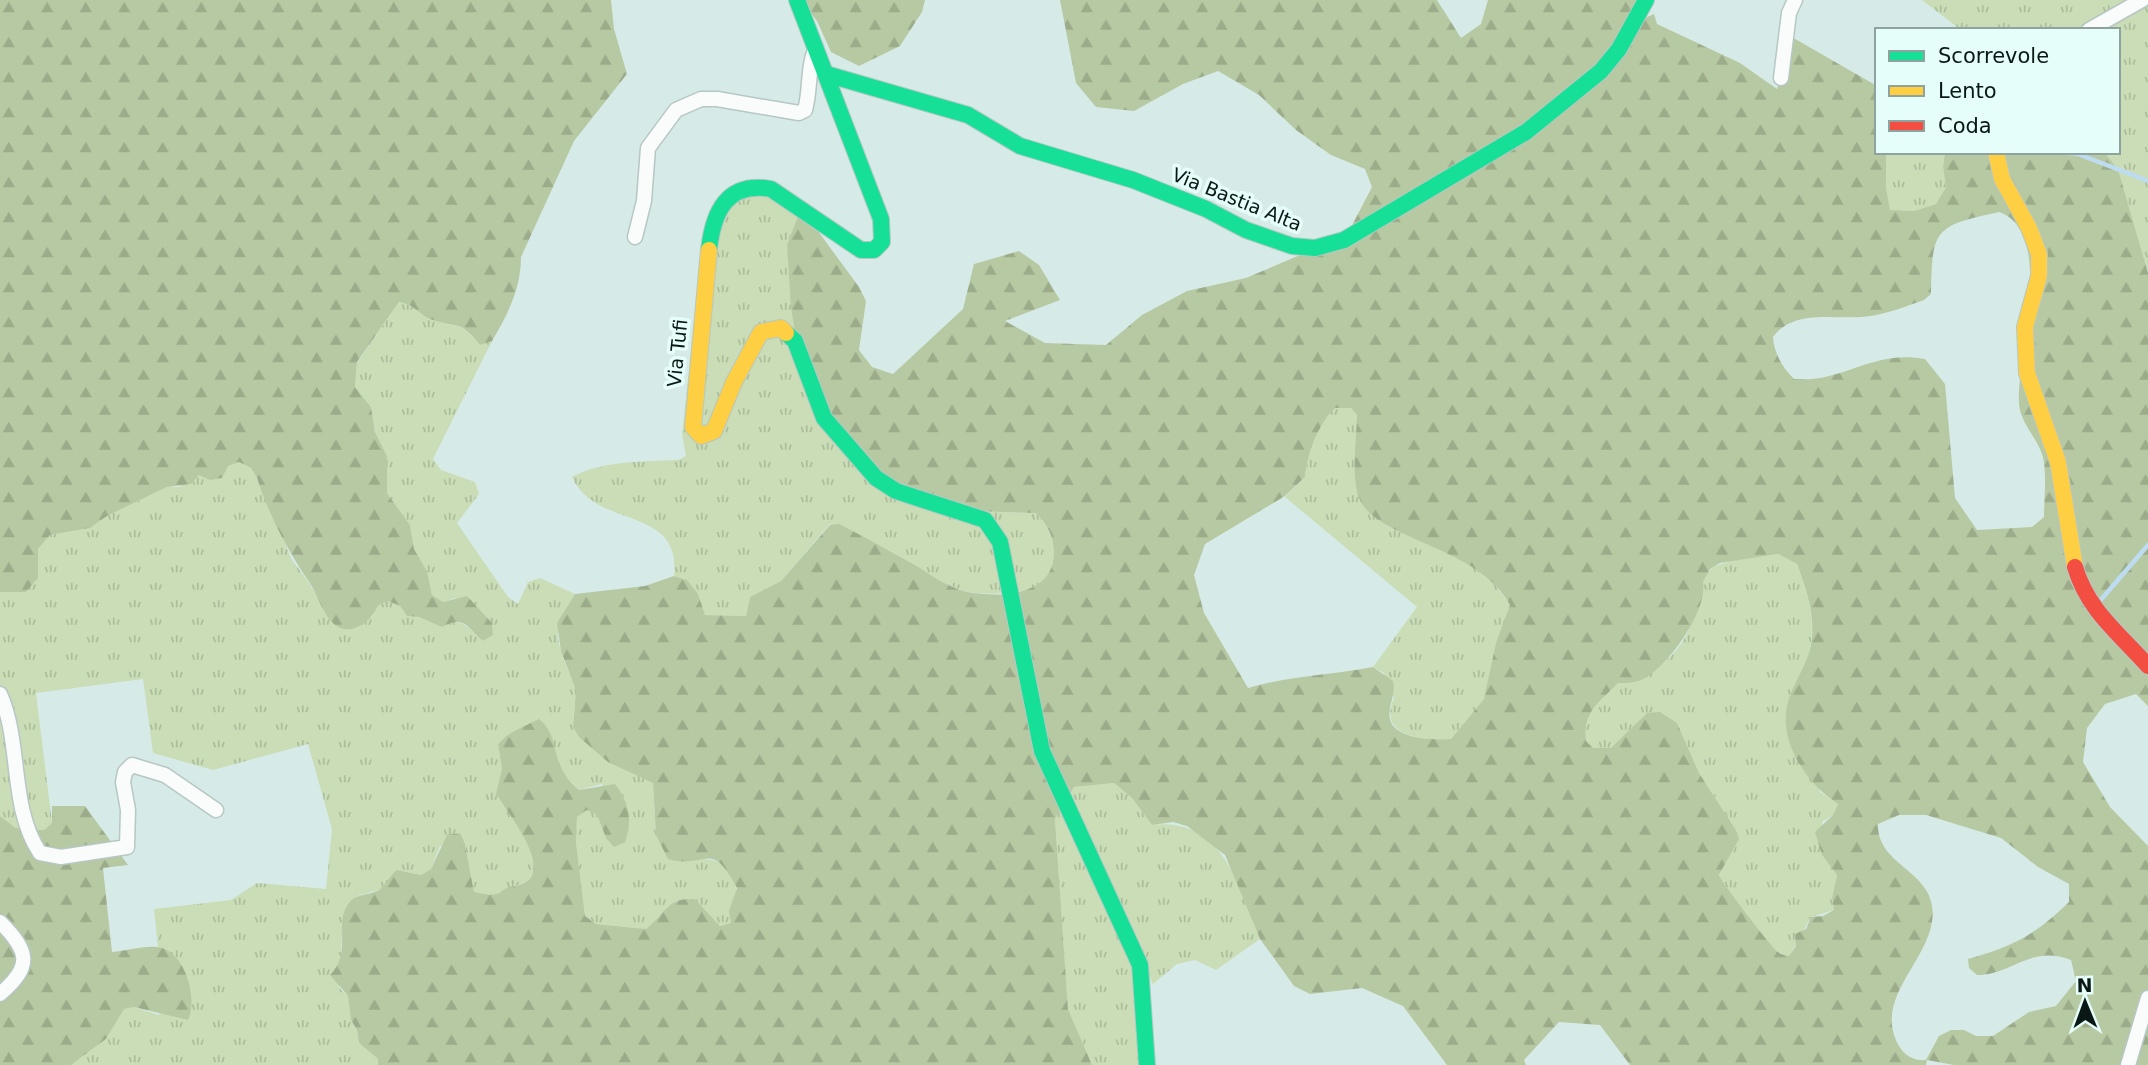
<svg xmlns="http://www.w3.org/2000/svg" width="2148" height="1065" font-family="'DejaVu Sans',sans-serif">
<defs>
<pattern id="grass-tufts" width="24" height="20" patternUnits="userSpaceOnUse" patternTransform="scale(1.75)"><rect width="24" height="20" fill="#caddb6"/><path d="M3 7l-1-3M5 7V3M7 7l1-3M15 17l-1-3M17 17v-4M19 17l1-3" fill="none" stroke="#acbd9c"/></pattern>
<pattern id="forest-firs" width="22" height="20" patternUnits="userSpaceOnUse" patternTransform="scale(1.75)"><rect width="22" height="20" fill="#b7c9a2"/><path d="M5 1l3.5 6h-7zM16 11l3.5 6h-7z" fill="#9cac8b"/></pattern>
</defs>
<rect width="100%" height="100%" fill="#d6ebe7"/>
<!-- grass -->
<g fill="url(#grass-tufts)">
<polygon points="1922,0 2148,0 2148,273 2118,169 2104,152 2118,152 2118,30 1961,30"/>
<polygon points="1886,152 1945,152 1943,167 1946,187 1936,204 1914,211 1890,210 1886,187"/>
<path d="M744 183 801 208 787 245 798 351 970 511 1036 513C1053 529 1066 567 1042 584 1029 594 980 596 964 591 940 583 919 567 898 555 876 543 852 535 830 524L781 581 750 597 746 616 705 615 687 580 674 576C682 504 595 530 572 477 604 460 642 462 678 460L686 456 682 435 700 265Z"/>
<path d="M399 302C415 304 419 316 433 320 459 329 458 319 480 345L492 341 433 459 441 470 475 482 479 494 457 523 508 597 518 604 528 582 540 578 575 594C554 628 553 632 568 670 570 675 576 684 576 690 576 709 569 718 579 737L653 783 656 835 692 861C711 854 735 866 736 889 737 899 732 912 731 923L720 926 695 899C666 896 666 914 646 929L596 924 585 916 576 842 577 817 587 810 597 815 606 838 602 784 579 790 562 773 555 749 527 724C517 733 507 734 498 744L502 769 496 793C506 813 566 880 510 887 503 888 502 893 496 895 490 896 480 893 474 893L465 844 440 846 431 869 421 875 397 870 381 889 357 896 343 916 339 988 348 996 351 1020 357 1030 359 1043 378 1059V1065H71L106 1039 123 1009 134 1007 159 1015 167 950 158 947 154 909 231 900 257 883 326 889 332 829 308 744 213 770 153 753 143 679 36 693 52 823 44 830 16 828 0 816V592H26L38 578V549L50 535 90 528 107 516 167 487H179L199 475 239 462 251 468 257 478 292 560 310 584 328 616 372 617 378 606 388 601 400 606 407 616 419 617 441 626C463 616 467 628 483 641L493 635 492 623 455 598 443 602 432 595 427 571 414 549 410 525 387 493V456L375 432 371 407 355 387 357 363Z"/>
<path d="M1335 408H1351L1357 415 1356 481 1387 526 1457 557 1490 578 1511 606 1484 699 1451 739C1423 740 1377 738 1394 698L1384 673 1373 667 1417 607 1285 497 1305 477C1307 455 1318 424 1335 408Z"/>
<path d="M1778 554 1797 564C1816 617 1820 645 1790 695L1820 792 1838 804 1833 815 1822 822V855L1837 875 1832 898 1834 910 1811 917 1789 957C1785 955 1781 955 1778 952 1772 948 1722 883 1719 876L1738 839 1736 830 1699 773 1677 724 1647 713 1612 748H1593L1586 741C1583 711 1598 704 1618 683 1647 682 1681 654 1690 626 1695 608 1697 583 1710 570 1719 560 1763 557 1778 554Z"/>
<path d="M1114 783 1132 798 1152 825C1224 817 1238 886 1260 939L1216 970 1195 960 1177 964 1153 984 1149 976 1147 1065H1092L1068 1009 1055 819 1074 787Z"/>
</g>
<!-- forest -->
<g fill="url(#forest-firs)" fill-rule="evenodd">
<path d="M0 0H611L614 29 627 74 574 141 521 257C521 288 508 314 492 341L480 345C459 319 460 329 433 320 419 316 415 304 399 302L357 362 355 387 371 407 375 432 387 456V493L410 525 414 549 427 571 432 595 443 602 467 596 492 623 493 635 483 641C466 627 465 615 442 627L419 617 407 616 400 606 388 601 378 606C372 617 367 623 355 628 329 637 320 599 310 583 288 552 269 515 257 478L251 468 239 462 228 466 222 478 210 480 199 475 191 484 167 487 107 516 90 528 50 535 38 549V578L26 592H0Z"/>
<polygon points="801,0 925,0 922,12 900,46 859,66 831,52 817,21"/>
<path d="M1060 0H1437L1461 38 1481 24 1488 0H1651L1643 19 1654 14 1657 24 1740 63 1777 89 1790 36 1877 86V152H1886V187L1890 210 1914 211 1936 204 1946 187 1943 167 1945 152H2104L2118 169 2148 273V706L2136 694 2105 704 2087 728 2083 762 2110 807 2148 846V1065H1954L1927 1060 1926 1065H1630L1600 1025 1559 1022 1524 1060 1526 1065H1447L1403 1006 1362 988 1310 994 1294 986 1260 939 1225 855 1187 826 1173 822 1152 825 1132 798 1114 783 1074 787 1055 819 1068 1009 1092 1065H378V1059L359 1043 357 1030 351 1020 348 996 330 975C353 953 333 923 349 903 357 893 368 896 379 890 385 886 390 875 397 870L421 875 431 869 447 835 460 833 465 844 474 892C480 893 490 896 496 894 502 893 503 888 510 887 566 881 506 813 496 793L502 769 498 744C508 732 525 726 539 719 562 737 548 765 579 790L615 784C629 802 633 821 625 842L614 847 606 838 597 815 587 810 577 817 576 842 585 916 596 924 646 929C666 914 666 897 695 899L720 926 731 923 729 911 737 888C710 837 707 870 668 859L656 835 653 783 608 762 579 737 573 727 576 690 561 651 557 623 575 594 645 586 674 576 687 580 698 594 705 615 746 616 750 597 781 581 830 525 839 524C865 537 890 551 915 565 930 574 949 588 967 592 1002 598 1055 596 1054 551 1053 535 1047 524 1036 513L970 511 896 491 835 442 798 351 791 307 787 245 801 208 859 287 866 301 859 350 872 367 893 374 963 309 974 264 1019 251 1039 265 1060 300 1005 321 1045 343 1106 345 1142 315 1187 291 1246 278 1347 235 1372 187 1365 169 1331 155 1296 130 1259 95 1218 71 1183 84 1134 111 1096 107 1076 83ZM1999 212C2057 232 2016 358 2019 404 2021 425 2038 438 2043 457 2047 476 2044 498 2044 517L2032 527 1977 530 1955 498 1945 384 1925 359C1872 349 1844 383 1794 379 1782 367 1774 353 1773 337 1795 307 1838 321 1871 316 1889 313 1907 306 1924 300L1931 294C1932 229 1934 226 1999 212ZM1335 408H1351L1357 415C1357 440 1350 477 1360 500 1378 540 1480 547 1510 605L1496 643 1484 699 1451 739C1431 740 1383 740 1390 708 1392 698 1395 692 1393 681L1373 667C1331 675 1289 676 1248 688L1204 613 1194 575 1205 544 1285 496 1305 477C1307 455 1318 424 1335 408ZM1778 554 1797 564C1806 589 1814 611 1812 638 1810 659 1799 674 1791 693 1773 735 1804 782 1838 804L1833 815 1815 832 1822 855 1837 875 1832 898 1834 910 1823 916 1811 917 1806 929 1795 934 1796 946 1789 956C1785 955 1781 955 1778 952 1772 948 1722 883 1719 875L1739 839 1736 830 1699 773 1677 723 1660 712 1647 713 1611 748H1593L1586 741C1583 711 1598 704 1618 683 1628 683 1636 683 1645 678 1669 665 1708 610 1703 582L1710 569 1720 563ZM1899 815H1926L2001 838 2038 867 2069 884V902C2035 935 2014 946 1968 959L1969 968 1977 975C2012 975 2031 944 2071 960L2076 981 2056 1006 2029 1012 1993 1036H1976L1964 1030H1951L1939 1036 1926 1060C1914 1061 1905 1056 1899 1046 1873 1000 1925 965 1932 922 1940 870 1877 869 1878 824Z"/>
<path d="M52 806H85L128 865 103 868 112 952C127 951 148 944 162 948 186 955 198 1000 188 1020L134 1007 124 1009 106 1039 71 1065H0V816L16 828 44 830 52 823Z"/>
</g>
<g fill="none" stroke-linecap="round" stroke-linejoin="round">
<!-- stream -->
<g stroke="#bedcf1" stroke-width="4.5">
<polyline points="2059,152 2078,154 2148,181"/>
<polyline points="2099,602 2148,545"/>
</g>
<!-- street casing -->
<g stroke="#b6c7c4" stroke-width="17">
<g id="street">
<polyline points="2089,30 2142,0"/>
<polyline points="1781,78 1789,13 1795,0"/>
<path d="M635 237 644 201 648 148 676 110 701 99H717L799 113 805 110C811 89 807 67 816 48"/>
<path d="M0 694C22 743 9 807 40 853L61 857 127 847 128 810 123 782 125 772 132 765 165 775 216 810"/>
<path d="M0 922C29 951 33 966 0 994"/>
<polyline points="2128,1065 2148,998"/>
</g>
</g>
<!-- fast casing -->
<g stroke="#b6c7c4" stroke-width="18">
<g id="fast">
<polyline points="826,74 968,115 1020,146 1133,180 1206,209 1246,230 1292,246 1315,248 1344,240 1526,132 1601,71 1619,49 1646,0"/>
<path d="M709 250C713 212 727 181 771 189L861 250H874L882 242 881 219 797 0"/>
<polyline points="786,333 795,341 824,418 876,478 896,491 985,520 1000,542 1042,751 1140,965 1147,1065"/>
</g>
</g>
<!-- slow casing -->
<g stroke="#b6c7c4" stroke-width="18">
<g id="slow">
<polyline points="1996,152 2002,179 2029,228 2039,254 2039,276 2025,327 2027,373 2058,462 2075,567"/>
<polyline points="709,250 693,427 701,436 714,431 734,382 761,332 781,328 786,333"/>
</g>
</g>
<!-- jam casing -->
<g stroke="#b6c7c4" stroke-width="18">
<path id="jam" d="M2075 567C2088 611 2119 633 2148 666"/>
</g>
<!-- street -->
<use href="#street" stroke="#f9fcfb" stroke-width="14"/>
<!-- fast -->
<use href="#fast" stroke="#16e098" stroke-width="16"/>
<!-- slow -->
<use href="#slow" stroke="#ffcf43" stroke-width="16"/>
<!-- jam -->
<use href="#jam" stroke="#f24e42" stroke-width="16"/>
</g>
<g text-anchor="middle" stroke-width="7" stroke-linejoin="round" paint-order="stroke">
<!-- street labels -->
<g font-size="19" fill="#091815" stroke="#e6fef9">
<text transform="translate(1237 199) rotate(22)" y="7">Via Bastia Alta</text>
<text transform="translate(677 353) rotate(-84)" y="7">Via Tufi</text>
</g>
</g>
<!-- legend -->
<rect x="1875" y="28" width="245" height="126" fill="#e6fef9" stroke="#8ea29e" stroke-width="2"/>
<rect x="1889" y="51" width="35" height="10" fill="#16e098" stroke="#8ea29e" stroke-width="2"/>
<text x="1938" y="63" font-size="21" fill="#091815">Scorrevole</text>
<rect x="1889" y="86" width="35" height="10" fill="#ffcf43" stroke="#8ea29e" stroke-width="2"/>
<text x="1938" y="98" font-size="21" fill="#091815">Lento</text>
<rect x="1889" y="121" width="35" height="10" fill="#f24e42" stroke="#8ea29e" stroke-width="2"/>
<text x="1938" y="133" font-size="21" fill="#091815">Coda</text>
<!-- north arrow -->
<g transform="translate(2085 1002) rotate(359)" stroke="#e6fef9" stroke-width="5" paint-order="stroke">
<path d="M0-5L12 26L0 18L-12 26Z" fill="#091815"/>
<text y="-10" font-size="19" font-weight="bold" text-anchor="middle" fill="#091815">N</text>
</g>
</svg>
